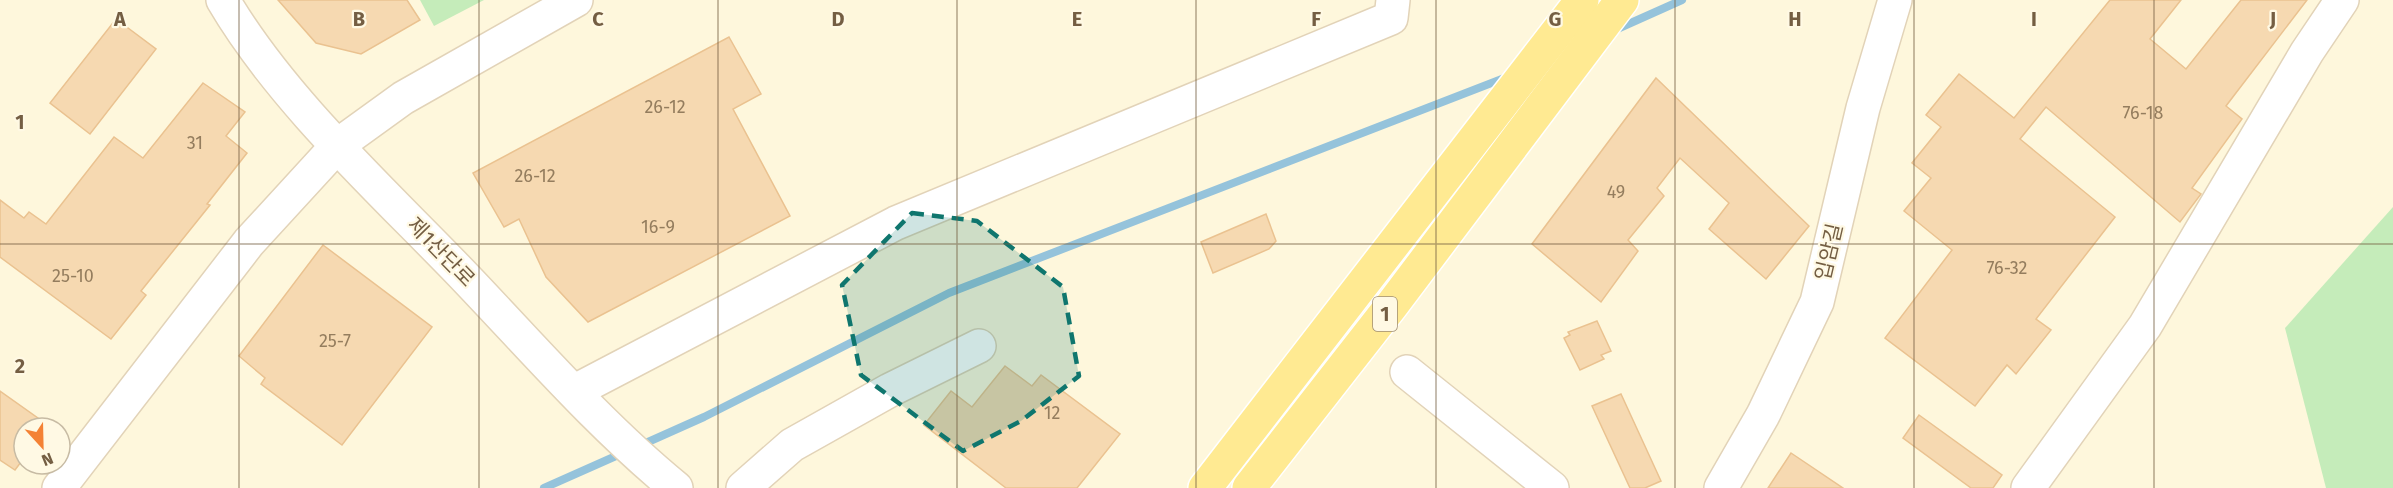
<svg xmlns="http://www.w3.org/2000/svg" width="2393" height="488" font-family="'Fira Sans','Noto Sans KR',sans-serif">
<rect width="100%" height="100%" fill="#fef7dc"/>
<!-- green -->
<g fill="#c5ecba">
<polygon points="420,0 484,0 434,26"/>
<polygon points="2393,207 2393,488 2326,488 2285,328"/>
</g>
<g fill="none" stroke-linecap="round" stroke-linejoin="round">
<!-- stream -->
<g stroke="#95c3db" stroke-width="8">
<polyline points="1615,30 1682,0"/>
<polyline points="639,446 704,417 949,293 1507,77"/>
<polyline points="544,488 625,452"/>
</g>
</g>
<!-- building -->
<g fill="#f6d9b1" stroke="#eac290" stroke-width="1.5">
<polygon points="278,0 407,0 420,20 361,54 316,43"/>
<polygon points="2110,0 2181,0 2150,39 2186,69 2241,0 2307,0 2226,106 2242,119 2192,188 2201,194 2180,222 2046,107 2020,139 2115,217 2036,319 2051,330 2016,374 2007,365 1975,406 1885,338 1952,250 1904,211 1931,178 1912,163 1941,127 1926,115 1959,74 2014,118"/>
<polygon points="116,19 156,49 90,134 50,103"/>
<polygon points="729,37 761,94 733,109 790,216 588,322 546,277 519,219 504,227 473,173"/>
<polygon points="1656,78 1809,226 1766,279 1709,229 1729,203 1680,158 1657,188 1664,196 1628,240 1638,251 1601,302 1532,244"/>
<polygon points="203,83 245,112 226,136 247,153 207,204 210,205 141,291 146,295 111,339 0,257 0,200 24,218 29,212 46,224 114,137 143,158"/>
<polygon points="1266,214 1276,241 1269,249 1213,273 1201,242"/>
<polygon points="323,245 432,327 342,445 261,384 265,378 239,356"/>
<polygon points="1597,321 1611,351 1601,355 1604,359 1580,370 1564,338 1570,335 1568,332"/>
<polygon points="1005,366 1032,386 1041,375 1120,434 1077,488 1006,488 924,425 951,391 972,407"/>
<polygon points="0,391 52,428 24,428 24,458 15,470 0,460"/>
<polygon points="1621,394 1661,481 1645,488 1630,488 1592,406"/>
<polygon points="1919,415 2002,475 1993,488 1971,488 1903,438"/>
<polygon points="1791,453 1843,488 1768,488"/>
</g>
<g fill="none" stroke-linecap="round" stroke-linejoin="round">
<!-- minor casing -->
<g stroke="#e2d3b8" stroke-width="36">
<g id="minor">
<path d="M223 0C281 99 381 190 461 273 531 346 598 424 676 488"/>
<polyline points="1407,372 1552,488"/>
<polyline points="575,391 896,223 1391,18 1393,0"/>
<polyline points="59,488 249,242 338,145 403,98 576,0"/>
<polyline points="743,488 792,445 890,390 979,346"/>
<polyline points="1721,488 1763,415 1817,302 1863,108 1895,0"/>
<polyline points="2028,488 2145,326 2307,52 2342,0"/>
</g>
</g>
<!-- major casing -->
<g stroke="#fff" stroke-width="36">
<g id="major">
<polyline points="1205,488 1582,0"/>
<polyline points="1249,488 1392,305 1622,0"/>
</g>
</g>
<!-- minor -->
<use href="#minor" stroke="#fff" stroke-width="33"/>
<!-- major -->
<use href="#major" stroke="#ffea92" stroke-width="33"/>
</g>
<!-- marked area -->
<path fill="#0f766e" fill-opacity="0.2" stroke="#0f766e" stroke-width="4.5" stroke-dasharray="12 8" stroke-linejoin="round" d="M912 213 977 221 1063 287 1079 376 1021 421 963 451 861 375 842 285Z"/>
<!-- grid -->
<path fill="none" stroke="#745e43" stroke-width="1.5" stroke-opacity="0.55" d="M239 0V488M479 0V488M718 0V488M957 0V488M1196 0V488M1436 0V488M1675 0V488M1914 0V488M2154 0V488M0 244H2393"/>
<g text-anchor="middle" stroke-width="4.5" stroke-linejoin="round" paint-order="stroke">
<!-- number labels -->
<g font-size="18" fill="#947d5e">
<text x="665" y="113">26-12</text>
<text x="2143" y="119">76-18</text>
<text x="195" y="149">31</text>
<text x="535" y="182">26-12</text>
<text x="1616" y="198">49</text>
<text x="658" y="233">16-9</text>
<text x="2007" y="274">76-32</text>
<text x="73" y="282">25-10</text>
<text x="335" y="347">25-7</text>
<text x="1052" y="419">12</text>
</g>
<!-- shield labels -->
<rect fill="#fff9e4" stroke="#9e8c73" stroke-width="1.5" x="1373" y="297" width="24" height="34" rx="4.5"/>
<g font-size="20" font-weight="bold" fill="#745e43">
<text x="1385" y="321">1</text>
</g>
<!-- street labels -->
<g font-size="21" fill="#745e43" stroke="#fff9e4">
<text transform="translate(441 252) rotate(46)" y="7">제1산단로</text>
<text transform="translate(1829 252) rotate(-77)" y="7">입암길</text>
</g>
</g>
<g font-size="20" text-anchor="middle" font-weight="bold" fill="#745e43" stroke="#fff9e4" stroke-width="4.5" stroke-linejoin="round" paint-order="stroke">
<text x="120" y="26">A</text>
<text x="359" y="26">B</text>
<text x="598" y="26">C</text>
<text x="838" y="26">D</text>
<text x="1077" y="26">E</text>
<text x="1316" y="26">F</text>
<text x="1555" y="26">G</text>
<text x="1795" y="26">H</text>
<text x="2034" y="26">I</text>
<text x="2273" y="26">J</text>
<text x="20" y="129">1</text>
<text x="20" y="373">2</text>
</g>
<!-- north arrow -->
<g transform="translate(42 446) rotate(158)"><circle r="28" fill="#fff9e4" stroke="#c7bba4" stroke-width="1.5"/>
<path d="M0-4.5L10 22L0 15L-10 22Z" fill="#f48235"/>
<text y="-9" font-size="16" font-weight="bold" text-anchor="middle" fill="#745e43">N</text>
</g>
</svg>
